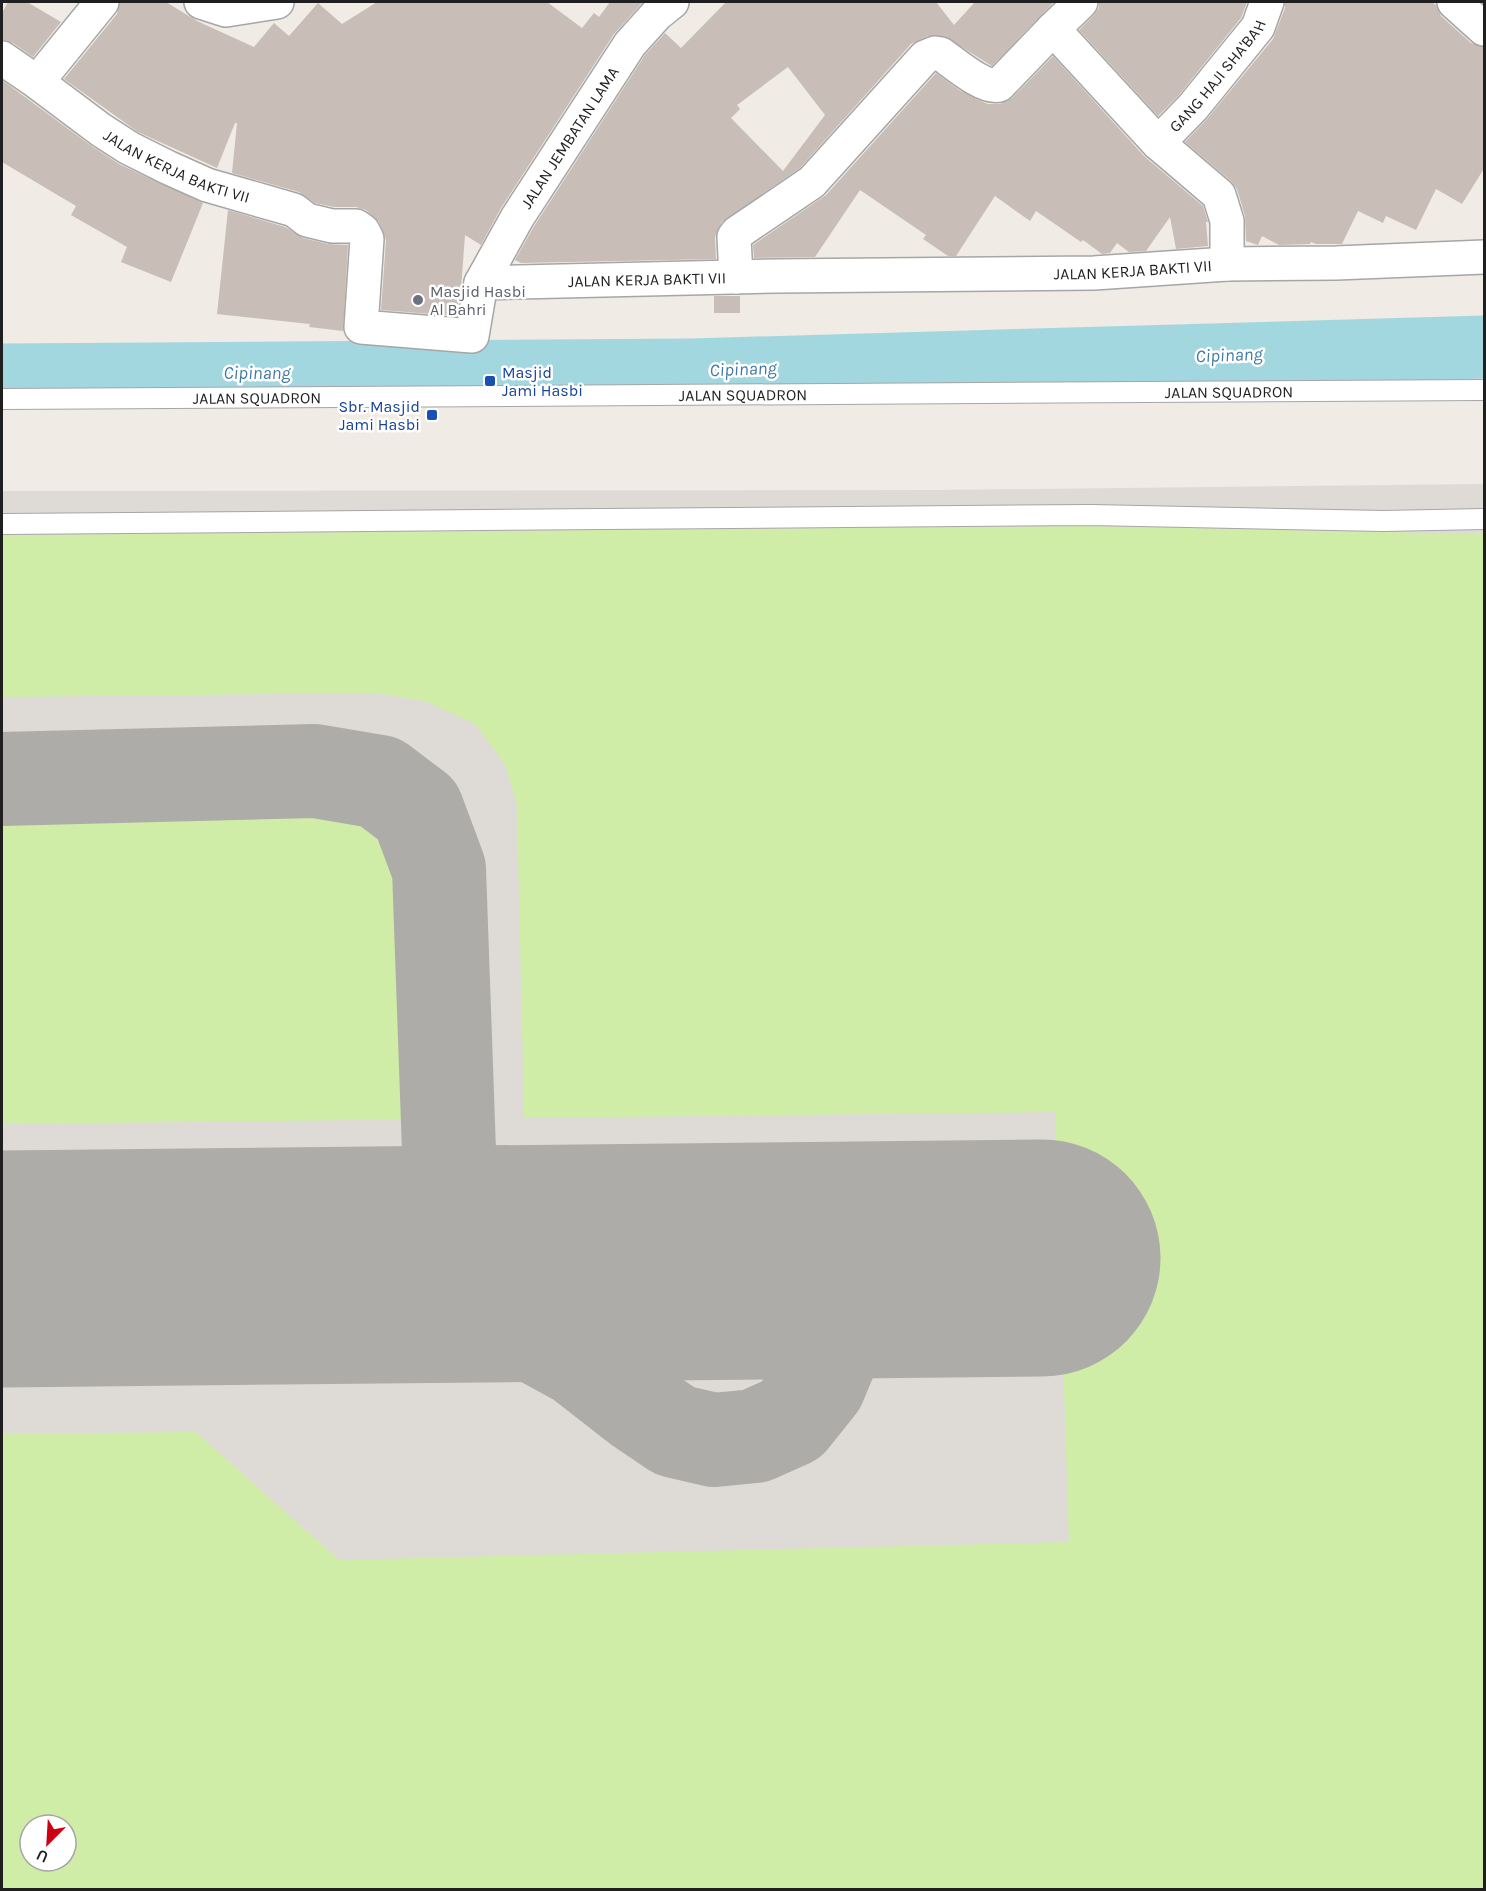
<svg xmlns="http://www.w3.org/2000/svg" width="1486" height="1891" font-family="Karla,sans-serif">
<rect width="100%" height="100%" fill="#f0ebe4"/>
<!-- airport -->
<path fill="#dedbd6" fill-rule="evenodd" d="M1484 484V1889H2V491L938 490ZM30 1825H66V1861H30Z"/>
<!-- grass -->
<g fill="#cfeda7" fill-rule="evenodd">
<path d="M1089 526 1484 534V1883L1479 1890 2 1889V1434L196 1432 339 1560 1069 1542 1055 1112 524 1118 517 805 505 764 475 724 425 701 374 693 2 697V535ZM30 1825H66V1861H30Z"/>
<polygon points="315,771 380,782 417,810 439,869 445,1047 444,1119 2,1124 2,779"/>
</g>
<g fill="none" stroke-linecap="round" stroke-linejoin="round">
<!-- river -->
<polyline stroke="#a2d7e0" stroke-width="63" points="2,375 690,370 1484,347"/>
<!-- taxiway -->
<g stroke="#aeaca8" stroke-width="94">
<polyline points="2,779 315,771 380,782 417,810 439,869 453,1264"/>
<polyline points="303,1266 392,1284 457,1302 513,1324 579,1360 638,1406 675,1431 714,1440 755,1436 791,1420 819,1385 834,1349 837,1309 830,1282 821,1260 798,1230 771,1212 730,1201 689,1204 553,1263"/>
</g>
<!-- runway -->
<polyline stroke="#aeaca8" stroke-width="237" points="2,1269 1042,1258"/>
</g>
<!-- building -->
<g fill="#c8bdb7" fill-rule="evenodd">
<polygon points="8,2 27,2 61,22 33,57 13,43 2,40 2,13"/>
<polygon points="120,2 166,2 197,21 254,47 274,23 289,36 318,3 342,24 377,2 547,2 582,28 594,13 599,17 610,2 643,2 614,34 501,208 481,245 465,235 461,289 456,316 381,310 386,240 379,222 366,210 356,207 334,207 315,203 299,192 232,173 237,123 235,123 217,168 138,132 64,79 117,14"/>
<path d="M726 2H936L954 25 975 2H1054L992 66 944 36H928L911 44 800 168 722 222 715 237 716 259 521 263 515 260 533 228 645 55 665 33 681 48ZM788 67 825 115 783 171 731 118 740 109 737 105Z"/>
<polygon points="1099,2 1247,2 1241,18 1179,95 1158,116 1079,30 1094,15 1099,8"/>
<polygon points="1285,2 1432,2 1436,5 1441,16 1471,43 1485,47 1485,167 1462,204 1436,189 1416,230 1386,216 1383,223 1358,211 1342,244 1316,244 1311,242 1310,244 1279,245 1262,236 1258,245 1246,241 1245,216 1237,189 1231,181 1185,142 1207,119 1273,39 1285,8"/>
<polygon points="1053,56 1144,156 1203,206 1208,222 1206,222 1208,246 1176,249 1170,217 1146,251 1129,252 1117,243 1110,253 1102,254 1083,240 1081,242 1036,211 1030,221 995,196 956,256 948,256 923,239 926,235 860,190 815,257 754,258 753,245 826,195 936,73 959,90 978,100 988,104 1000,104 1012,98"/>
<polygon points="2,80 90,145 119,164 203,203 171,282 121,262 127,247 71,215 76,206 2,162"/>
<polygon points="228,210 285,227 303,238 328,244 348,245 343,331 309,327 310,324 217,314"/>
<rect x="714" y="296" width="26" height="17"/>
</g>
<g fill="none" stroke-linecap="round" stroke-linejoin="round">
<!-- lane casing -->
<g stroke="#a6a6a6" stroke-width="22">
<g id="lane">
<path id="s1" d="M2 399 1484 390"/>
<polyline points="2,524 1091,515 1383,521 1484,519"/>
</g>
</g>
<!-- street casing -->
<g stroke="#a6a6a6" stroke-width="36">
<g id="street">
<polyline points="201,2 226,10 277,2"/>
<polyline points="1081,2 1053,29 1158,143 1219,195 1227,221 1227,264"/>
<polyline points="1454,2 1484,29"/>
<path id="s2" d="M2 58 37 82 101 130 129 148 169 168 207 185 294 210 307 220 332 226H356L363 231 367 239 361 327 472 336 481 283 517 218 630 44 657 14 672 2"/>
<polyline points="37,82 102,2"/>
<path id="s3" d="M1158 143 1193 107 1258 27 1267 2"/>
<path d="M736 277 734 237 737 233 812 182 925 57 935 53 941 54C954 63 985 90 999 85L1053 29"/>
<path id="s4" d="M481 283 777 276 1094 273 1227 264 1336 263 1484 257"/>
</g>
</g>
<!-- lane -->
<use href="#lane" stroke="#fff" stroke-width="20"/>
<!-- street -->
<use href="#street" stroke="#fff" stroke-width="33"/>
</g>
<!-- markers -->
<circle fill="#6b7280" stroke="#fff" stroke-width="2" cx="418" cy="300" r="6"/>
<g fill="#1a4fb4" stroke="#fff" stroke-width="2">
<rect x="484" y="375" width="12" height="12" rx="3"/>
<rect x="426" y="409" width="12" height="12" rx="3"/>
</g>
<g text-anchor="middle" stroke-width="5" stroke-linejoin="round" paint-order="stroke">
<!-- street labels -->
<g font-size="16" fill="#1f1f1f" stroke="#fff">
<text dy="6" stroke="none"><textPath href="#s3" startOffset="90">GANG HAJI SHA'BAH</textPath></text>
<text dy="6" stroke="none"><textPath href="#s2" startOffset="840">JALAN JEMBATAN LAMA</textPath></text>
<text dy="6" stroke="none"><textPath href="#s2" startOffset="207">JALAN KERJA BAKTI VII</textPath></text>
<text dy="6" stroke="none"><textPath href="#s4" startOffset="652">JALAN KERJA BAKTI VII</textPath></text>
<text dy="6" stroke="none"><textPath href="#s4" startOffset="166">JALAN KERJA BAKTI VII</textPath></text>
<text dy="6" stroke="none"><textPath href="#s1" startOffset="1227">JALAN SQUADRON</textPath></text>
<text dy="6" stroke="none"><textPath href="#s1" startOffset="741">JALAN SQUADRON</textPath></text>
<text dy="6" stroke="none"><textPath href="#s1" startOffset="255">JALAN SQUADRON</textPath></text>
</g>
<!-- worship labels -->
<g font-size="16" fill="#5b616d" stroke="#fff" text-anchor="start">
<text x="430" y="297">Masjid Hasbi<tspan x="430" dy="18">Al Bahri</tspan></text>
</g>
<!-- transit labels -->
<g font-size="16" fill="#164399" stroke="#fff" text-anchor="start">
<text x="502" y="378">Masjid<tspan x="502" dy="18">Jami Hasbi</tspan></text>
<text x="420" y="412" text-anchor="end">Sbr. Masjid<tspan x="420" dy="18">Jami Hasbi</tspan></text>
</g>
<!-- water labels -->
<g font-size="18" font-style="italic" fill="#407aa4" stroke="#fff">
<text transform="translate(1229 355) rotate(-2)" y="6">Cipinang</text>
<text transform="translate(743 369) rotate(-2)" y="6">Cipinang</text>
<text x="257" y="379">Cipinang</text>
</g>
</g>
<!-- border -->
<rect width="1486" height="1891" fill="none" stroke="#1f1f1f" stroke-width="6"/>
<!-- north arrow -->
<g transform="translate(48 1843) rotate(204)"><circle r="28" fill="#ffffff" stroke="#a5a5a5" stroke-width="1.5"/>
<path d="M0-4.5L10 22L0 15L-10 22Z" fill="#cd0011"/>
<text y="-9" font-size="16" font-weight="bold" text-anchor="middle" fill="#1f1f1f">U</text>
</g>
</svg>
